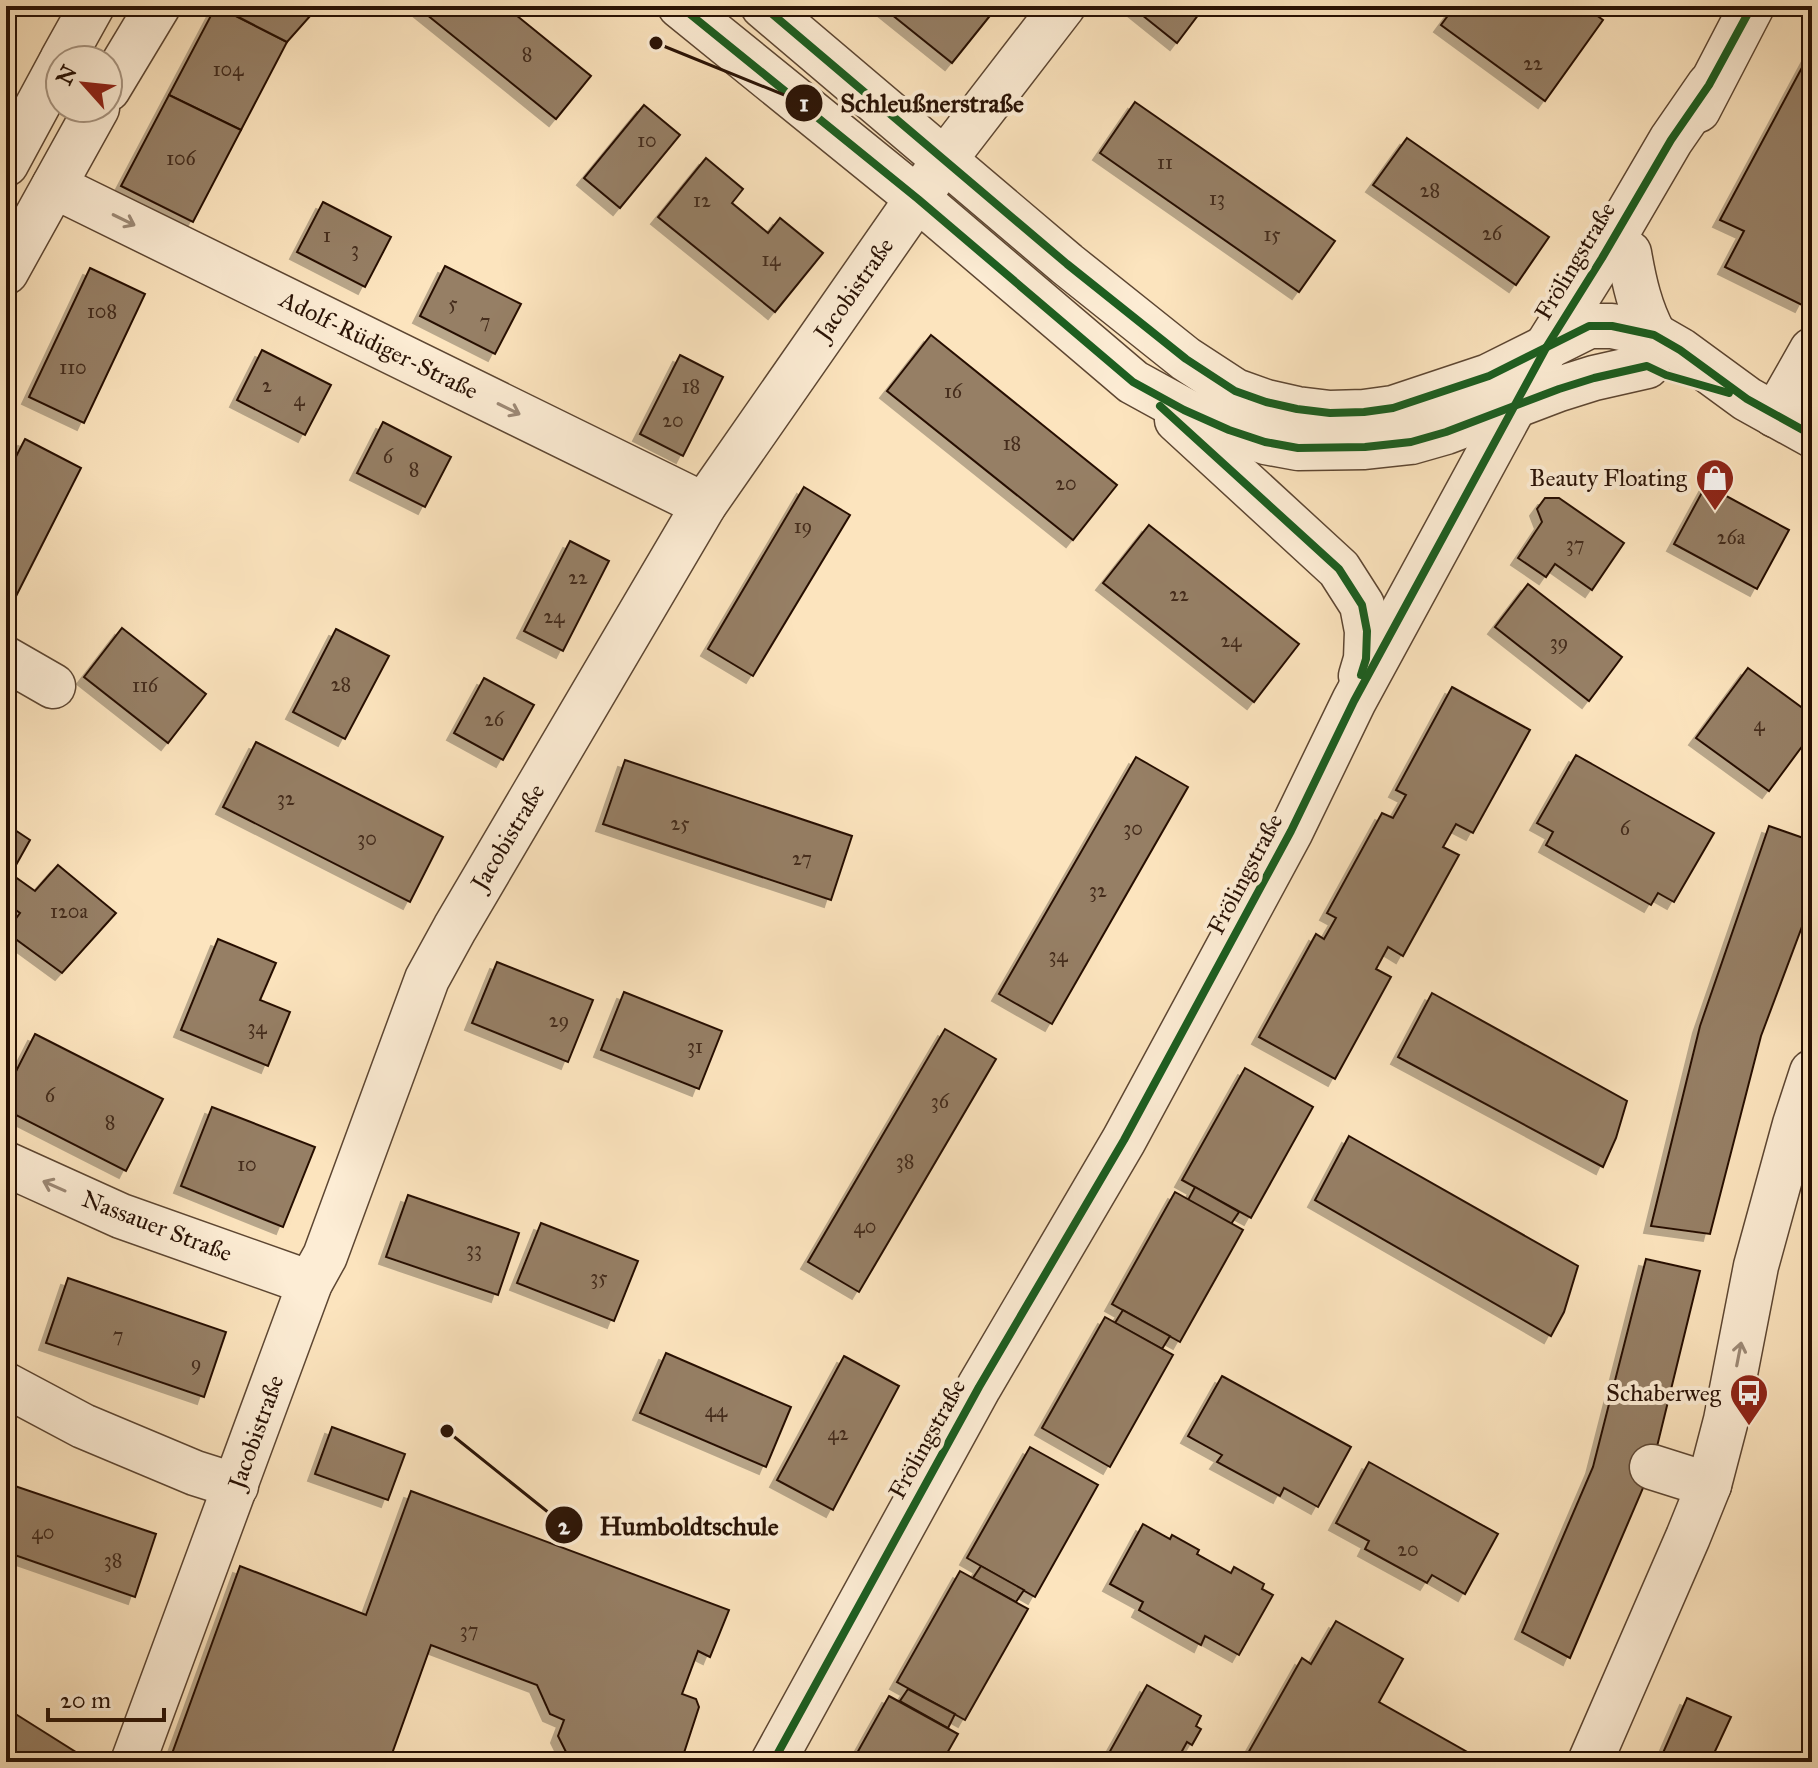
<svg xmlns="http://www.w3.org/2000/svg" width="1818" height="1768" font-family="'IM FELL Great Primer',serif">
<defs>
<filter id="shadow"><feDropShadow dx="-7" dy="7" stdDeviation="0" flood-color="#0004"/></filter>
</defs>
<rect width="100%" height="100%" fill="#fce4be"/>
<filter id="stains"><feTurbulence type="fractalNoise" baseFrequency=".0025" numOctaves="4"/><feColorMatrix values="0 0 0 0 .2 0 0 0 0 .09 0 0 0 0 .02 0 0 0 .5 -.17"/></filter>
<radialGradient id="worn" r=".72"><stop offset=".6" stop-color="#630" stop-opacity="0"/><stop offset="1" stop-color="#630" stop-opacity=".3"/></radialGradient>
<!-- building -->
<g fill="#967f65" stroke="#281104" stroke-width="2" filter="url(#shadow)">
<polygon points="216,6 287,42 241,130 169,95"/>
<polygon points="217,6 319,6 287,42"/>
<polygon points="416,6 505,6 591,76 556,119"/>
<polygon points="881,6 995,6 997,7 952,63"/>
<polygon points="1133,6 1205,6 1177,43 1132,7"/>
<polygon points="1455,6 1584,6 1603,20 1545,101 1441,25"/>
<polygon points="1812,49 1812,286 1802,305 1725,267 1744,231 1720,220"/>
<polygon points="169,95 241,130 193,222 121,186"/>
<polygon points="1135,102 1335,241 1299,292 1100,153"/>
<polygon points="644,105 680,135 620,208 584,178"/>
<polygon points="1407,138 1549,237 1516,285 1373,185"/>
<polygon points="706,158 743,189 732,203 768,233 780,218 823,253 775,312 658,217"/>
<polygon points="323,202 391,237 365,287 297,252"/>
<polygon points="445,266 521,304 495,354 420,316"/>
<polygon points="90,268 145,294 84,423 29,397"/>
<polygon points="931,335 1117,485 1073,540 887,391"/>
<polygon points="262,350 331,385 305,435 237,400"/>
<polygon points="680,355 723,377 683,456 640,434"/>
<polygon points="383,422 451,457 425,507 357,473"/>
<polygon points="25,439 81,468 6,616 6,476"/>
<polygon points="1706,485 1789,530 1757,589 1674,544"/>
<polygon points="804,487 850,515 753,676 708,649"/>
<polygon points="1545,498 1559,498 1624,543 1592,590 1555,564 1546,577 1518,558 1542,522 1537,509"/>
<polygon points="1149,525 1299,644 1254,702 1103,583"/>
<polygon points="570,541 609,561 563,651 524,631"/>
<polygon points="1528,584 1622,657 1589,701 1495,627"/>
<polygon points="122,628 206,694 168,743 84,677"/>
<polygon points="336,629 389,656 345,739 293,712"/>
<polygon points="1748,668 1812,715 1812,733 1769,791 1696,738"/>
<polygon points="484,678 534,705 503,760 454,733"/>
<polygon points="1452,687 1530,730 1473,833 1456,824 1443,847 1459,855 1403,956 1388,947 1376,969 1391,977 1335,1079 1259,1037 1316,934 1324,939 1336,918 1327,913 1382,813 1393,818 1406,795 1396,790"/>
<polygon points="256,742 443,837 410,902 223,807"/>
<polygon points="1576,755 1714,833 1674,902 1658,893 1651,905 1546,845 1553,832 1537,823"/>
<polygon points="1136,757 1188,787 1052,1024 999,994"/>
<polygon points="625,760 852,836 831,900 603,824"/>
<polygon points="6,824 30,840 6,883"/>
<polygon points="1769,826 1812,841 1812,900 1761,1036 1710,1234 1651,1226 1700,1026"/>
<polygon points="58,865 116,913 62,973 6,932 20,913 6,903 6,883 11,874 35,891"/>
<polygon points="218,939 276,963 260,1000 290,1012 268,1066 181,1030"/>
<polygon points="497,962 593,1000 568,1062 472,1023"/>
<polygon points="624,992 722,1031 699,1089 601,1050"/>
<polygon points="1432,993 1627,1101 1616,1138 1603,1167 1398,1057"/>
<polygon points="945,1029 996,1059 859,1292 808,1262"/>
<polygon points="35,1034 163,1099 126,1171 6,1110 6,1091"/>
<polygon points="1245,1068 1313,1107 1251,1218 1182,1180"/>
<polygon points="212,1107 315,1147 283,1227 181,1186"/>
<polygon points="1349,1136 1578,1266 1564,1312 1551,1336 1315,1200"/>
<polygon points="1195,1187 1239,1212 1231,1224 1188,1200"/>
<polygon points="1175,1192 1243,1230 1180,1342 1112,1304"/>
<polygon points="408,1195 519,1233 498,1295 386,1257"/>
<polygon points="541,1223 638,1261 614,1321 517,1283"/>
<polygon points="1646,1259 1700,1271 1652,1467 1570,1658 1522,1632 1593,1467"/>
<polygon points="68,1278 226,1332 204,1397 46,1343"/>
<polygon points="1123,1310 1170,1336 1162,1349 1115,1323"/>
<polygon points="1105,1317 1173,1355 1110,1467 1042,1428"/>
<polygon points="666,1353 791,1407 766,1467 640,1413"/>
<polygon points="844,1356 899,1386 833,1510 777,1480"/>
<polygon points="1222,1376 1351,1447 1318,1507 1284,1488 1280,1496 1217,1462 1222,1455 1188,1436"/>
<polygon points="332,1427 405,1454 388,1500 315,1474"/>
<polygon points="1030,1447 1098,1485 1035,1597 967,1558"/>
<polygon points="1369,1462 1498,1534 1465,1594 1432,1575 1427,1583 1365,1549 1369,1541 1336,1523"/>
<polygon points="6,1483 156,1534 135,1597 6,1552"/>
<polygon points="411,1491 729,1610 710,1657 698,1651 682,1694 696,1699 699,1707 681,1762 571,1762 558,1736 564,1720 550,1714 537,1685 431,1645 389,1762 169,1762 240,1566 366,1615"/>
<polygon points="1143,1524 1170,1539 1172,1535 1199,1550 1197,1554 1231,1573 1234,1567 1264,1584 1262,1589 1273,1595 1239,1655 1205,1636 1201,1645 1139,1610 1143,1602 1110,1584"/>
<polygon points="981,1566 1024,1590 1016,1602 973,1578"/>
<polygon points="960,1571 1028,1609 965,1720 897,1682"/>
<polygon points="1336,1621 1403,1659 1379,1702 1485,1762 1243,1762 1302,1658 1311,1664"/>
<polygon points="1147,1685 1201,1716 1196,1726 1201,1729 1192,1745 1187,1742 1176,1762 1104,1762"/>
<polygon points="908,1689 955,1714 948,1728 900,1701"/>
<polygon points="889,1696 958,1734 942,1762 852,1762"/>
<polygon points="1687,1698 1731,1717 1710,1762 1659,1762"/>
<polygon points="6,1708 90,1761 89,1762 6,1762"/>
</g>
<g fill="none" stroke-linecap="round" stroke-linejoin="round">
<!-- minor casing -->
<g stroke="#5d4632" stroke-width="47">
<g id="minor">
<polyline points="680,6 918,199 1133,382 1184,410 1229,430 1265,442 1298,448 1365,447 1411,442 1446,432 1559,389 1594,378 1647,366"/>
<polyline points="763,6 1067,264 1186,359 1235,391 1266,402 1297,409 1330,413 1364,412 1393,408 1489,376 1589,326 1612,326 1654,335 1680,350 1747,399 1812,435"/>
<polyline points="62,60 92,6"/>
<polyline points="108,89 158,6"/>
<polyline points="1698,110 1752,6"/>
<polyline points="6,164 60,64"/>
<polyline points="54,186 704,505"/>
<path d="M1629 253C1634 282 1640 309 1654 335"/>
<polyline points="6,272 97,108"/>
<polyline points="1775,415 1812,350"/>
<polyline points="1177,420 1339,569 1362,605 1367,631 1366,659 1361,676"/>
<polyline points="6,659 53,686"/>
<polyline points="6,1164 121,1216 310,1283"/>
<polyline points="6,1385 83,1426 195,1473 236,1486"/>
<polyline points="1652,1467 1709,1485"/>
<polyline points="133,1762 310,1283 325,1256 427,979 455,928 704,505 945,159 1063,6"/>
<polyline points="773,1762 979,1387 1124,1140 1291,831 1354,701 1547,346 1602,258 1671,140 1709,85"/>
<polyline points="1590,1762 1688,1537 1709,1485 1726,1420 1756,1266 1795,1124 1812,1072"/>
</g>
</g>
<!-- minor -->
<use href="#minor" stroke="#fdedd5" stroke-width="44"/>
<!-- cycleway casing -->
<g stroke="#fdedd5" stroke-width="13">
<g id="cycleway">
<polyline points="680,6 918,199 1133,382 1184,410 1229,430 1265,442 1298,448 1365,447 1411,442 1446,432 1559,389 1594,378 1647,366 1666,375 1729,393"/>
<polyline points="763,6 1067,264 1186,359 1235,391 1266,402 1297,409 1330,413 1364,412 1393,408 1489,376 1589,326 1612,326 1654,335 1680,350 1747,399 1812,435"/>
<polyline points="1160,406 1339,569 1362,605 1367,631 1366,659 1361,675"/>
<polyline points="773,1762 979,1387 1124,1140 1291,831 1354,701 1547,346 1602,258 1671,140 1709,85 1752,6"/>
</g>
</g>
<!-- cycleway -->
<use href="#cycleway" stroke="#1b5e20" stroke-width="8"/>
</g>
<!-- one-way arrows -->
<defs><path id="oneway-shaft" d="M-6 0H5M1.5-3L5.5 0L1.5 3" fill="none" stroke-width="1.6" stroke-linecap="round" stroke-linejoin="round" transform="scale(2)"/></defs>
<g stroke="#9d8a77">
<use href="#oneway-shaft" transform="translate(124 220) rotate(26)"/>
<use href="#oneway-shaft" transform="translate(509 409) rotate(26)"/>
<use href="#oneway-shaft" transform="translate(54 1186) rotate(-156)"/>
<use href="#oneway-shaft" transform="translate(1739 1354) rotate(-79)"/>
</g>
<!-- icons -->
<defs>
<g id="shop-pin" transform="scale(2)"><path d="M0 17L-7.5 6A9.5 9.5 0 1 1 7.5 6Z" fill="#8f2418" stroke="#fdedd5"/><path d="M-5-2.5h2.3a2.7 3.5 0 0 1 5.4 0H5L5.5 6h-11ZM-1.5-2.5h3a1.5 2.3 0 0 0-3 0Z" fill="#fff"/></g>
<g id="bus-pin" transform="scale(2)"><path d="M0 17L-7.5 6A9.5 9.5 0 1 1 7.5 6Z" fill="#8f2418" stroke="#fdedd5"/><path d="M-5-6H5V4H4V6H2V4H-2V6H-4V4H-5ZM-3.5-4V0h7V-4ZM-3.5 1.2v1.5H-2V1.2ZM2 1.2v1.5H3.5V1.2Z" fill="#fff"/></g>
</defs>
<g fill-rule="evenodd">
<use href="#shop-pin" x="1715" y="478"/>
<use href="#bus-pin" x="1749" y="1393"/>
</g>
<g text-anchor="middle" stroke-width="8" stroke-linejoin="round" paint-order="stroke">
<!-- number labels -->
<g font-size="20" fill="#442c1c">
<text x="527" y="61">8</text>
<text x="1533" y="70">22</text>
<text x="228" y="76">104</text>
<text x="647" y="147">10</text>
<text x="181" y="165">106</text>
<text x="1165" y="169">11</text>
<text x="1430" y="197">28</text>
<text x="1217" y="205">13</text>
<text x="702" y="207">12</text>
<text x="1492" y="240">26</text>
<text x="1272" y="241">15</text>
<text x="327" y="242">1</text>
<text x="355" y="256">3</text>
<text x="771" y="266">14</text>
<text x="453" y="310">5</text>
<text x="102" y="318">108</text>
<text x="485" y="328">7</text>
<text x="73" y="374">110</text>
<text x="267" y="392">2</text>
<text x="691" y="393">18</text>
<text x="953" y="398">16</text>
<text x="299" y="406">4</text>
<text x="673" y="427">20</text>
<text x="1012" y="450">18</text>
<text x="388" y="463">6</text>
<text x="414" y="476">8</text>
<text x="1066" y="490">20</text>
<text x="803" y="533">19</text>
<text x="1731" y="544">26a</text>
<text x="1575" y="551">37</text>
<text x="578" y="584">22</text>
<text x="1179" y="601">22</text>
<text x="554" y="623">24</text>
<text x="1231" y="647">24</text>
<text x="1559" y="649">39</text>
<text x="341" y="691">28</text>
<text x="145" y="692">116</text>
<text x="494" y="726">26</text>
<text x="1759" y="731">4</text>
<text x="286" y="805">32</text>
<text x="680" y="830">25</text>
<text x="1133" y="835">30</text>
<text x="1625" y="835">6</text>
<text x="367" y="845">30</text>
<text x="802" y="865">27</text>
<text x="1098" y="897">32</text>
<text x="69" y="918">120a</text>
<text x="1058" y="962">34</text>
<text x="559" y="1027">29</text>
<text x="257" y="1034">34</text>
<text x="695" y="1053">31</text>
<text x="50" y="1102">6</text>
<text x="940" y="1108">36</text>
<text x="110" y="1129">8</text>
<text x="905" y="1168">38</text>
<text x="247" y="1171">10</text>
<text x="865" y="1233">40</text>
<text x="474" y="1256">33</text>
<text x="599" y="1284">35</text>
<text x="118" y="1342">7</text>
<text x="196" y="1370">9</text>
<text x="716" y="1417">44</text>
<text x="838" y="1440">42</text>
<text x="43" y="1539">40</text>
<text x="1408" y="1556">20</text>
<text x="113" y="1567">38</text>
<text x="469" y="1637">37</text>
</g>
<!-- street labels -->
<g font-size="24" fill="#281104" stroke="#fdedd5">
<text transform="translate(1575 261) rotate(-59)" y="8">Frölingstraße</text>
<text transform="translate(854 289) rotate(-55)" y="8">Jacobistraße</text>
<text transform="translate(379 345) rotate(26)" y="8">Adolf-Rüdiger-Straße</text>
<text transform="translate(508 837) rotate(-59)" y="8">Jacobistraße</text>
<text transform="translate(1245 874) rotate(-62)" y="8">Frölingstraße</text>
<text transform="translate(157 1226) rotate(21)" y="8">Nassauer Straße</text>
<text transform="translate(256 1432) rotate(-70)" y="8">Jacobistraße</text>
<text transform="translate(927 1439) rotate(-61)" y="8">Frölingstraße</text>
</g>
<!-- poi labels -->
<g font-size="24" fill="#281104" stroke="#fdedd5" text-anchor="end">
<text x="1687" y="486">Beauty Floating</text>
<text x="1721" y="1401">Schaberweg</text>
</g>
</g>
<!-- callouts -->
<path fill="none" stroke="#281104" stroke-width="3" d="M656 43L804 103M447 1431L564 1525"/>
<g fill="#281104" stroke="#fdedd5" stroke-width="3">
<circle cx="656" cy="43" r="8"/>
<circle cx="447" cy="1431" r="8"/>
<circle cx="804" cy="103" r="20"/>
<circle cx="564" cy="1525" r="20"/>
</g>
<g font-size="24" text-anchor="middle" font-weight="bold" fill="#fff">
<text x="804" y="111">1</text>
<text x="564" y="1534">2</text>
</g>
<g font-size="26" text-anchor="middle" font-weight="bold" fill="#281104" stroke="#fdedd5" stroke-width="8" stroke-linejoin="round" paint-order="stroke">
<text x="932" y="112">Schleußnerstraße</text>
<text x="689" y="1535">Humboldtschule</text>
</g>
<!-- margin -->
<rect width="1818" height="1768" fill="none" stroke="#fce4be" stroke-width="32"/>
<rect x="8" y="8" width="1802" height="1752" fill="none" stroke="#281104" stroke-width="4"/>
<rect x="16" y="16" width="1786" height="1736" fill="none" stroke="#281104" stroke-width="2"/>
<!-- north arrow -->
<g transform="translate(84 84) rotate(297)"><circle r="38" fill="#fdedd5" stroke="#a89581" stroke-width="2"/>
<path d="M0-6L14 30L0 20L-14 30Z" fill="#8f2418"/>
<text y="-12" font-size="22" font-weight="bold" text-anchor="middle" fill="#281104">N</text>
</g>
<!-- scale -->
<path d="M48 1708v12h116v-12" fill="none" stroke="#281104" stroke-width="4"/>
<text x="60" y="1708" font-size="24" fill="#281104" stroke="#fdedd5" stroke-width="6" paint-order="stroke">20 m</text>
<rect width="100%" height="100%" filter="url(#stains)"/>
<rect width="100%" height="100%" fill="url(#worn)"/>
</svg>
